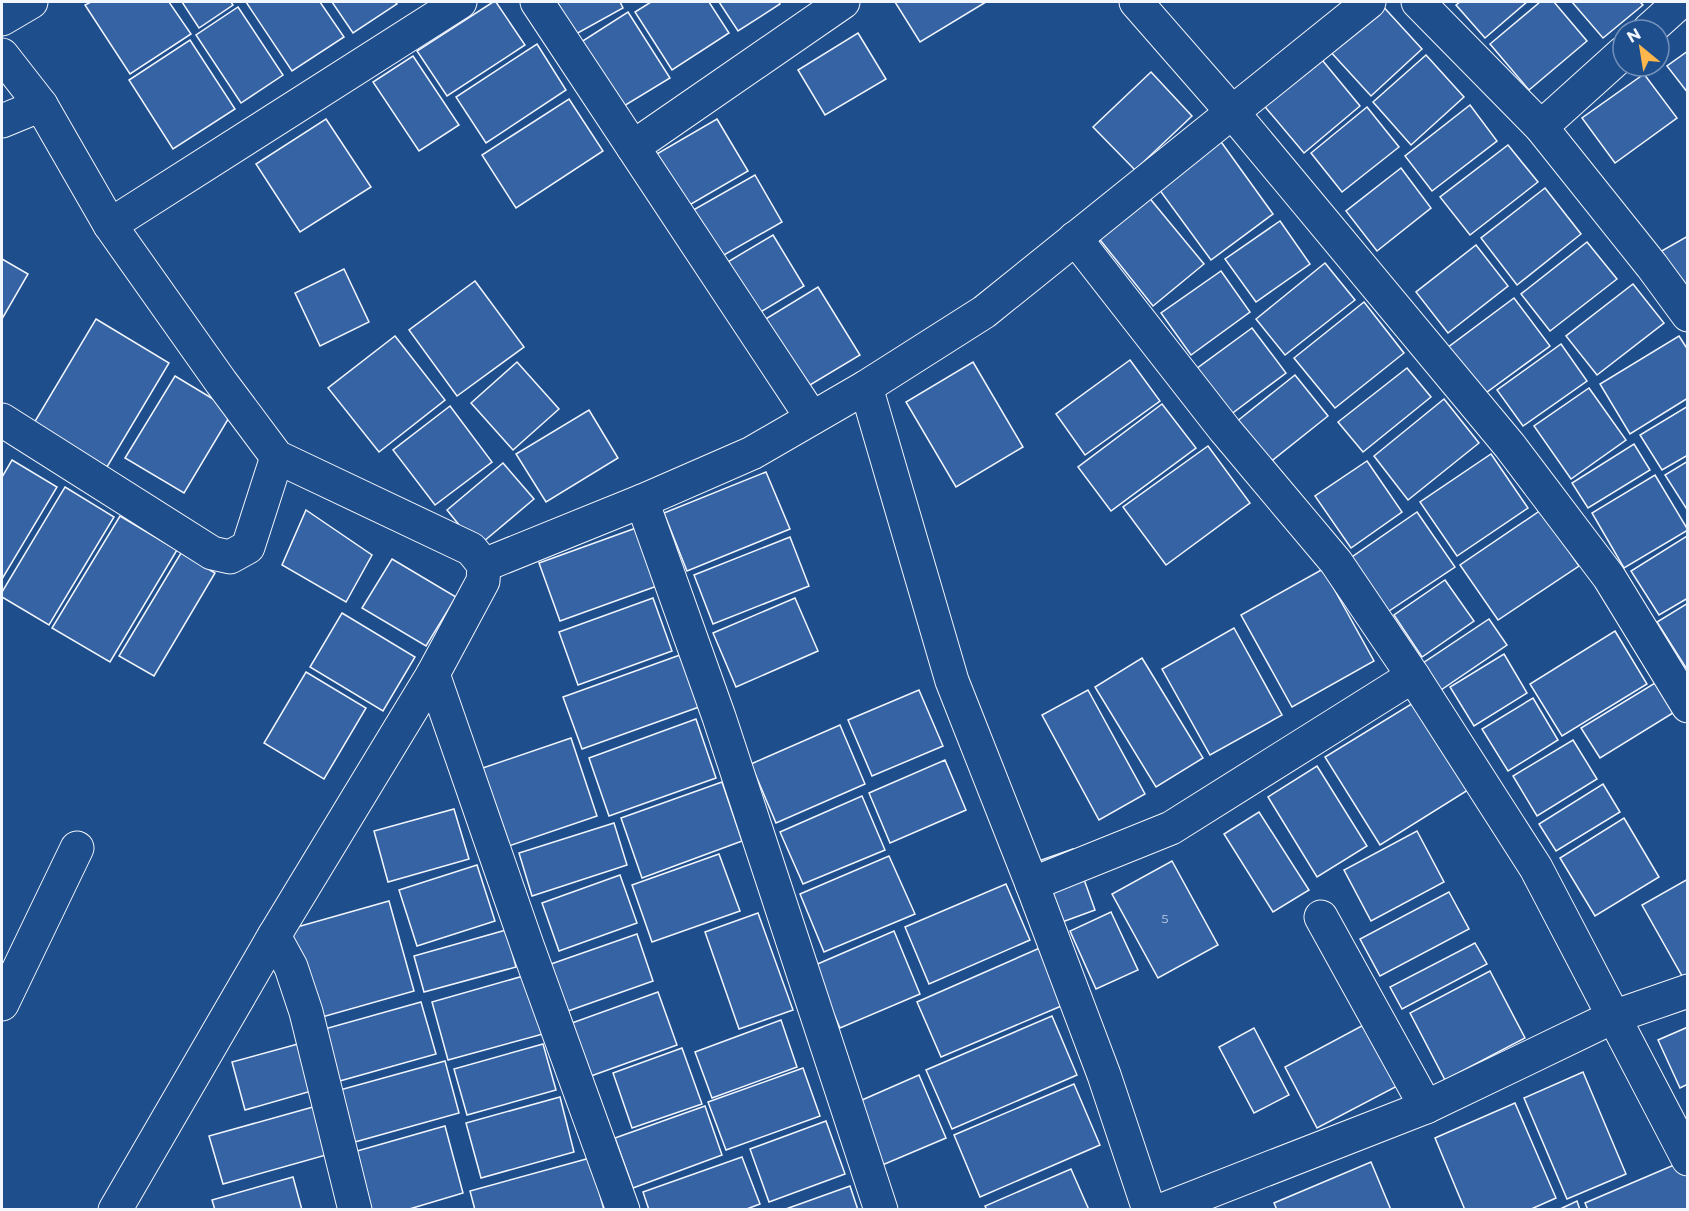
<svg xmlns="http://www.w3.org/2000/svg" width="1689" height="1211" font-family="Montserrat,sans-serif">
<rect width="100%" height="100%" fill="#1f4e8c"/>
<!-- building -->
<g fill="#3563a3" stroke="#f2f6ff" stroke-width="1.5">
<polygon points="91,2 169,2 191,34 130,74 85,5"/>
<polygon points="182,2 231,2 233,5 199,28"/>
<polygon points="246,2 320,2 344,37 292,71"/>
<polygon points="332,2 395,2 397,4 353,33"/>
<polygon points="493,2 496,2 525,45 447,96 417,51"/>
<polygon points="557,2 620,2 623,8 576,34"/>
<polygon points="651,2 709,2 729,33 672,70 635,12"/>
<polygon points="719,2 779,2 780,4 738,31"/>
<polygon points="895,2 986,2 920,42"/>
<polygon points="1379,2 1422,49 1371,96 1328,49"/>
<polygon points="1460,2 1527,2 1485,38 1456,5"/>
<polygon points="1540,2 1554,2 1587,41 1529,90 1490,44"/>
<polygon points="1572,2 1640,2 1643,5 1603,38"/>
<polygon points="238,7 283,75 241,103 196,35"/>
<polygon points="628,12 670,78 619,109 578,44"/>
<polygon points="858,33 886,79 825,115 798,70"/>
<polygon points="190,40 235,109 173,149 129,80"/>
<polygon points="537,44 566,90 486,143 456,97"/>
<polygon points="1688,51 1688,93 1667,66"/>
<polygon points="1318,55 1360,106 1304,153 1261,102"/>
<polygon points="1426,55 1464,97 1411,145 1373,102"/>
<polygon points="413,56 459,125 419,151 373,82"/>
<polygon points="1151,72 1192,116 1135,170 1093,127"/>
<polygon points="1644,74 1677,118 1615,163 1582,118"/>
<polygon points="569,99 603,151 516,208 482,155"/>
<polygon points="1470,105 1497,141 1432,191 1405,156"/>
<polygon points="1367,107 1399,147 1342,192 1311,153"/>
<polygon points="326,119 371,187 300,232 256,164"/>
<polygon points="717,119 748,171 686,207 655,155"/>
<polygon points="1219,139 1273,214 1211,260 1156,185"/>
<polygon points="1508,145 1538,182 1470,235 1440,197"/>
<polygon points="1401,168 1431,208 1377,251 1346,211"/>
<polygon points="755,175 782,222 715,260 688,213"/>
<polygon points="1545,188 1581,234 1517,285 1481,238"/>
<polygon points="1147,195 1204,264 1153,306 1097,236"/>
<polygon points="1280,221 1310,264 1256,302 1225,259"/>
<polygon points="773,235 804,286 757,314 726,263"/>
<polygon points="1688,236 1688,303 1658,253"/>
<polygon points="1587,242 1617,279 1550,331 1521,294"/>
<polygon points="1476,245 1508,286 1448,333 1416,292"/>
<polygon points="2,259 28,274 2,319"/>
<polygon points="1325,263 1355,300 1285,355 1256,319"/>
<polygon points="344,269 369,322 320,346 295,293"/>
<polygon points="1221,271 1250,312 1191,355 1161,313"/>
<polygon points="475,281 524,347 457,396 409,330"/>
<polygon points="1633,284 1664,323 1597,375 1566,336"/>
<polygon points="818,287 860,355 805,388 764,320"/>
<polygon points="1514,298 1550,346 1483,395 1447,348"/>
<polygon points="1364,302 1404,353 1335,408 1294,358"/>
<polygon points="96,319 169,363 107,467 34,423"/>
<polygon points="1252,328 1286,373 1230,415 1196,369"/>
<polygon points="395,336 445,400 379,452 328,388"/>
<polygon points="1679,336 1688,350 1688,398 1630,434 1600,384"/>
<polygon points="1561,344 1587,381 1523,426 1497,390"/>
<polygon points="1130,360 1160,401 1085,455 1056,414"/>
<polygon points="517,362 559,409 513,450 471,403"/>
<polygon points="973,362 1023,447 956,487 906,402"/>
<polygon points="1407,368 1431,397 1363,452 1338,422"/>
<polygon points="1295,375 1328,416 1269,463 1236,422"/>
<polygon points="175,376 233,411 184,493 125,458"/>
<polygon points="1589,388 1626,440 1571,479 1534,426"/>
<polygon points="1444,399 1479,443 1408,500 1374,456"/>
<polygon points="1162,404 1196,448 1111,511 1078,467"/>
<polygon points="450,406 492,462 435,505 393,450"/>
<polygon points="1688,406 1688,455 1662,470 1640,435"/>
<polygon points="589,410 618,458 546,502 516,454"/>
<polygon points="1634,444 1650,470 1588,508 1572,483"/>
<polygon points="1208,446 1250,503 1166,565 1123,507"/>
<polygon points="1491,454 1528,508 1457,556 1420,502"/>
<polygon points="12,460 57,487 2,579 2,477"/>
<polygon points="1367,461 1402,512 1351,548 1315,496"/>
<polygon points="1688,461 1688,511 1665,475"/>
<polygon points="503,463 534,499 477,547 447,510"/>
<polygon points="766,472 790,529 687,571 664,513"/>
<polygon points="1655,475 1688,530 1624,568 1592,513"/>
<polygon points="65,487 114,517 49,625 2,597 2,592"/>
<polygon points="306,510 372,555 346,602 282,565"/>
<polygon points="1541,510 1579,566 1498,620 1460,565"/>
<polygon points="1417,512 1455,567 1386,613 1349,559"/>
<polygon points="120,516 177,550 110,662 52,628"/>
<polygon points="636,528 657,586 560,621 539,563"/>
<polygon points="1687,536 1688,598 1659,615 1631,571"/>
<polygon points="790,537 809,586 713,624 694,575"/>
<polygon points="181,553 215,573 154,676 119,656"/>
<polygon points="392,559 456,597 426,646 362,608"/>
<polygon points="1323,569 1374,661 1292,707 1241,615"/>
<polygon points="1445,580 1474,621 1422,657 1394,615"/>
<polygon points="653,598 672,651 578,685 559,632"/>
<polygon points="795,598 818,651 736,687 713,633"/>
<polygon points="1688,603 1688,671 1657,622"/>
<polygon points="342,613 415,657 383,711 310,667"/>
<polygon points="1489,619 1507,645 1438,692 1420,665"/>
<polygon points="1234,628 1282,715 1210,755 1162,669"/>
<polygon points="1615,631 1647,684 1562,736 1530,684"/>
<polygon points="1504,654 1527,693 1474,726 1450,687"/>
<polygon points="680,655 699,707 582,749 563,697"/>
<polygon points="1142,658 1203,758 1156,787 1095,687"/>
<polygon points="306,672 366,708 324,779 264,743"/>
<polygon points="1655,683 1673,713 1600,758 1581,728"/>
<polygon points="919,690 943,746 872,776 848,720"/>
<polygon points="1088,690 1145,794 1099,820 1042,715"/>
<polygon points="1533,698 1558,740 1508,771 1482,729"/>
<polygon points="1413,703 1468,790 1380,845 1325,757"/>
<polygon points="696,719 716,778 609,816 589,758"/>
<polygon points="840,725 865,784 776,823 751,764"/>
<polygon points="571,738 597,816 497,850 471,772"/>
<polygon points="1573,740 1597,779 1537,816 1513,776"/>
<polygon points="945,760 966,810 890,843 869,793"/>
<polygon points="1317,766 1367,846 1317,877 1268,797"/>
<polygon points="722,782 742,841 642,878 621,818"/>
<polygon points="1603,784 1620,812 1556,851 1539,824"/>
<polygon points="862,796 885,850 803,884 780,832"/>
<polygon points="454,809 469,859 388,882 374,831"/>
<polygon points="1259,812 1309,890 1273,912 1224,834"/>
<polygon points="1624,818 1659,877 1595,916 1560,858"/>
<polygon points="614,823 627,865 532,896 519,853"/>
<polygon points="1417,831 1444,882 1371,921 1344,870"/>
<polygon points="1073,849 1095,910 1054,925 1033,863"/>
<polygon points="719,854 740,911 652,942 632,885"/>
<polygon points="889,856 915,914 824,952 800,894"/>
<polygon points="1172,861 1218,945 1158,978 1112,894"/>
<polygon points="477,865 495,921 417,946 399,890"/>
<polygon points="620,875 637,923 559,951 542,903"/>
<polygon points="1688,879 1688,982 1686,983 1642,905"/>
<polygon points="1006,884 1030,940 929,984 905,927"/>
<polygon points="1449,892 1469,929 1380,976 1360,939"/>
<polygon points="389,901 414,991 315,1019 290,929"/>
<polygon points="1111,912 1138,970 1096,989 1070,931"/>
<polygon points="758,913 793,1010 739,1029 705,932"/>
<polygon points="506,930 516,967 424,992 414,956"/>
<polygon points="894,931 920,994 840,1028 813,966"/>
<polygon points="637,934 653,981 568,1011 551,964"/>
<polygon points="1475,943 1487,964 1402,1009 1390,987"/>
<polygon points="1042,947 1066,1004 941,1057 917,1002"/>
<polygon points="1490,971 1525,1038 1445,1080 1410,1013"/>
<polygon points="527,975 543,1034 448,1060 432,1002"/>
<polygon points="658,992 677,1045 591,1076 572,1023"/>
<polygon points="421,1002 436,1054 329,1084 314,1032"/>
<polygon points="1052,1016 1077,1075 952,1129 926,1070"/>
<polygon points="781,1020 797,1067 712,1098 695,1052"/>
<polygon points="1371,1021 1403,1083 1317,1128 1285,1067"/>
<polygon points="1688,1027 1688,1084 1680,1088 1658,1040"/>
<polygon points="1254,1028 1289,1095 1254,1113 1219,1047"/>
<polygon points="309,1041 322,1088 245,1110 232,1062"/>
<polygon points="543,1044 556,1090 467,1115 454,1069"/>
<polygon points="682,1048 702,1104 632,1128 613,1073"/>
<polygon points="445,1061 459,1113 344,1145 329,1093"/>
<polygon points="803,1068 820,1116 726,1150 708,1102"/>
<polygon points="1583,1072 1626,1174 1567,1199 1524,1098"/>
<polygon points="919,1075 946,1138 880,1166 853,1104"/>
<polygon points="1074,1084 1100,1145 980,1197 954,1135"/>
<polygon points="560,1097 574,1152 481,1178 466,1123"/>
<polygon points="1515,1103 1556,1198 1529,1210 1465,1210 1435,1138"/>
<polygon points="705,1106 722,1155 633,1188 615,1138"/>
<polygon points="313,1107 326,1155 223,1184 209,1136"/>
<polygon points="826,1121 845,1174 769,1202 750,1149"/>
<polygon points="445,1126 463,1193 406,1210 358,1210 343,1155"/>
<polygon points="742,1157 760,1204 744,1210 649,1210 643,1192"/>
<polygon points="590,1158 604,1210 475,1210 470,1191"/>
<polygon points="1371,1162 1391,1210 1277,1210 1274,1203"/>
<polygon points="1681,1162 1688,1178 1688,1210 1588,1210 1585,1203"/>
<polygon points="1071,1169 1089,1210 987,1210 985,1206"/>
<polygon points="293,1177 302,1210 215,1210 212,1200"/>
<polygon points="850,1186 858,1210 783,1210"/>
<polygon points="1577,1201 1580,1210 1558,1210"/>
</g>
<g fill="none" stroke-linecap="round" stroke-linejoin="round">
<!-- minor casing -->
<g stroke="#f2f6ff" stroke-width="35">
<g id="minor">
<polyline points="537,2 812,418"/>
<polyline points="1136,2 1233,113 1510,446 1609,577 1688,706"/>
<polyline points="1418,2 1541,127 1652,266 1688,315"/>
<polyline points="2,19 31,2"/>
<polyline points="1649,30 1680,2"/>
<polyline points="2,55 41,105 110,225 221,382 277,457 471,549 484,565 483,581 433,674 274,936 115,1210"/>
<polyline points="2,121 41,105"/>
<polyline points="1541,127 1623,53"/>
<polyline points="633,147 843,2"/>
<polyline points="110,225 460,2"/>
<polyline points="1075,238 1225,430 1336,562 1413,676 1536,868 1688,1159"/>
<polyline points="866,387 952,681 1032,884 1104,1075 1149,1210"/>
<polyline points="2,420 212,553 230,557 248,547 277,457"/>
<polyline points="642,501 719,717 881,1210"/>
<polyline points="484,565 642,501 752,453 866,387 984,312 1369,2"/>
<polyline points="433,674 527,945 623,1210"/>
<polyline points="1032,884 1171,828 1413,676"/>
<polyline points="1321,917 1426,1107"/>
<polyline points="274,936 291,967 306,1012 355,1210"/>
<polyline points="2,1004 77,848"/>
<polyline points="1162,1210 1426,1107 1613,1017 1688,991"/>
</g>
</g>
<!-- minor -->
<use href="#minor" stroke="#1f4e8c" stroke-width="33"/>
</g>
<g text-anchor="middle" stroke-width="4.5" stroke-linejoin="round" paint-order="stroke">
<!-- number labels -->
<g font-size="12" fill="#c3d1e8">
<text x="1165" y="923">5</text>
</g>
</g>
<!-- border -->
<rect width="1689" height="1211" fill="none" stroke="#f2f6ff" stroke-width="6"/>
<!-- north arrow -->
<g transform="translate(1641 48) rotate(330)"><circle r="28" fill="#1f4e8c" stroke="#7391ba" stroke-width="1.5"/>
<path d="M0-4.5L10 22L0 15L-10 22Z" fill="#ffb74d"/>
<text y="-9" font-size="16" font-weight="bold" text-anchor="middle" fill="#f2f6ff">N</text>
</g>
</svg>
